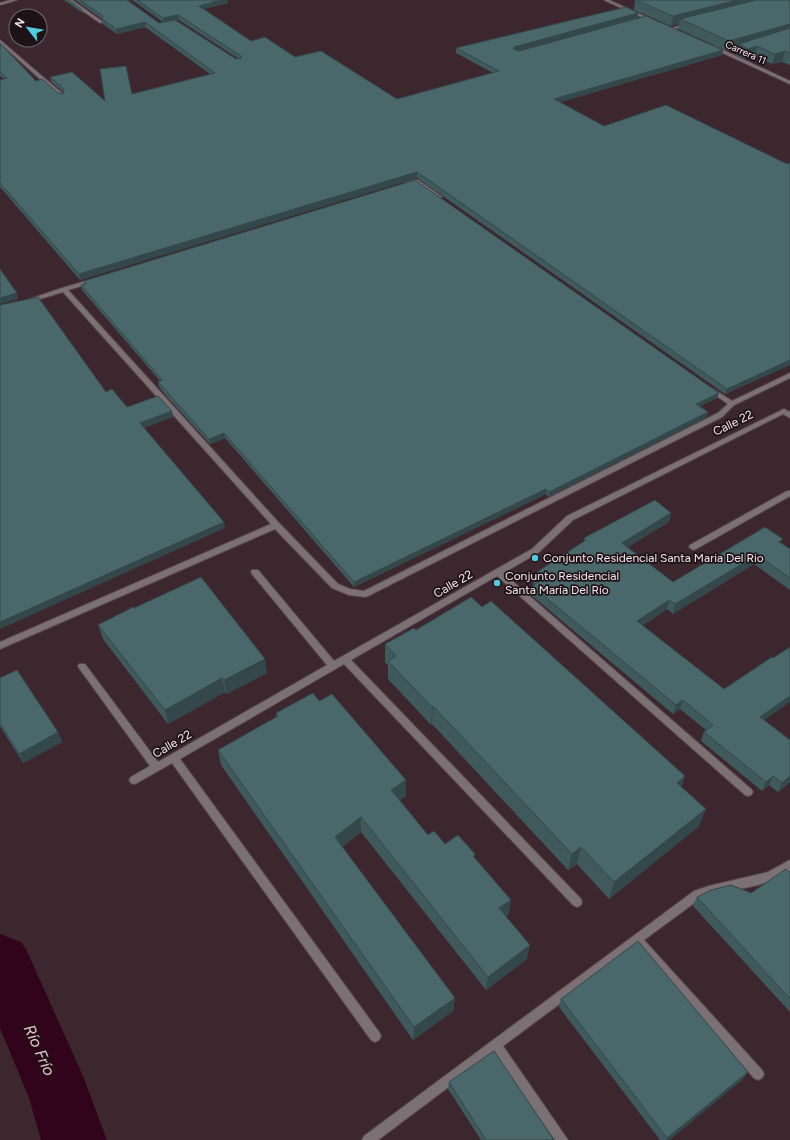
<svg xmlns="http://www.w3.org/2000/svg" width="790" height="1140" font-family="Figtree,sans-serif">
<rect width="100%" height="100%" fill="#3c272f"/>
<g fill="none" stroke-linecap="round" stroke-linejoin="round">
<!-- river -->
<polygon fill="#31041b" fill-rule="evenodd" points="0,934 21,942 26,949 83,1076 107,1140 41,1140 29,1098 0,1028"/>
<!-- street casing -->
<g stroke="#5a464d" stroke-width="2">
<g id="street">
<polygon points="11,0 17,0 0,5 0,3"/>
<polygon points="67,0 72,0 103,22 100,23"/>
<polygon points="604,0 609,0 655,21 652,22"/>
<polygon points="689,23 690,25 671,30 669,29"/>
<polygon points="0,40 64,95 64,97 60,97 0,43"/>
<polygon points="712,46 714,46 790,81 790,84 712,48"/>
<polygon points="414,180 418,180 442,197 437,198 415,183 406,186 403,184"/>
<polygon points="93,279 95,280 95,282 68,290 279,523 338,584 350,589 364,591 718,413 728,404 708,390 708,388 712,388 732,401 788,374 790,373 790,378 734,405 722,417 368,596 365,597 349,595 332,588 275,529 0,649 0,642 271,524 63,292 30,302 27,300 62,288"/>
<polygon points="784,409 790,412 790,418 783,414 573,520 538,553 503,573 751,789 753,792 751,795 748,796 745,795 497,576 351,660 581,899 582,902 581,905 577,907 573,905 344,664 180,759 379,1032 381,1036 379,1040 375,1042 371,1040 172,763 137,783 134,784 131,783 129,780 131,777 150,766 79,668 78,666 79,664 85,664 158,762 327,665 252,574 251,572 252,570 258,570 334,661 532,549 567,516"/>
<polygon points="787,491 790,491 790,496 696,549 693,550 689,547 690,545"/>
<polygon points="790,860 790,871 773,880 758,885 701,898 644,940 762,1070 764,1074 762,1078 758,1080 754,1078 636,947 503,1046 568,1140 555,1140 494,1053 378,1140 362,1140 364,1136 694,891 709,886 768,872"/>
</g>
</g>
<!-- street -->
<use href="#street" fill="#7b7074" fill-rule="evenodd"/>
</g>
<!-- wall -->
<g fill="#40595c" fill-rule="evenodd">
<polygon points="64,0 70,0 82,9 83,13"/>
<path d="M75 0H127L159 23 163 22 132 0H228V3L204 9 251 41 295 57 397 99 493 73 456 53V48L638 18 518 50H723L722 55 560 102 604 126 787 164 790 163V365L725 394 417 178 80 280 0 187V80L4 79 0 76V43L36 81 58 93 63 94V92L51 82 50 77 105 101 210 74 145 27 117 34 103 24 102 19ZM176 20H179L239 59H236Z"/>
<polygon points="635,0 790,0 790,65 782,62 772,64 755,57 745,59 736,55 738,48 727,51 678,29 679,24 671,26 634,10"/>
<polygon points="84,281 717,398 700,406 708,412 707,417 548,497 546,494 354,587 225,438 210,444 168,398 159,387 158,382 160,381 82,290 81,285 84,284"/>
<polygon points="671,513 669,522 627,547 673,582 782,543 790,549 790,590 754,564 673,614 667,609 642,626 764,720 790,782 778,792 769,785 762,791 701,741 704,732 706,730 680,709 673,714 531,595 532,586 534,584 533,583 534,574 584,542 584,538"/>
<polygon points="482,607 685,776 681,787 699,826 609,899 577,864 568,870 432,724 431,725 388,679 388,665 385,663 385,644 416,630"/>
<polygon points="134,608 267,673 226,694 225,692 168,724 103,639 98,625"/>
<polygon points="0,678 58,732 62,742 23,763 0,726"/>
<polygon points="319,701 406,780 406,796 400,800 428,835 445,844 475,854 474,857 509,914 506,916 527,959 486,990 361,832 342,847 455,998 453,1011 413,1040 221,765 218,750 276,717 276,713"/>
<polygon points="790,873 790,1012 693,906 697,897 751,893"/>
<polygon points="561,999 748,1072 743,1079 669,1140 660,1140 559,1007"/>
<polygon points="449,1082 554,1140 481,1140 448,1089"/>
</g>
<!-- shaded-wall -->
<g fill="#34484b">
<polygon points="221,0 228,0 228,3 199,10 199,6"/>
<polygon points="738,0 761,0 680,19 679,24 671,26 673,16"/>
<polygon points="638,13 638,18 514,52 513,49 514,47"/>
<polygon points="178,15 179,20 163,22 163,18"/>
<polygon points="145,22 145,27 117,34 116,29"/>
<polygon points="790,24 790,33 739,44 738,48 727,51 729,41"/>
<polygon points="757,46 755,57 745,59 748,49"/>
<polygon points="723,50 722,55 554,104 554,99"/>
<polygon points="785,51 782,62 772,64 775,54"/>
<polygon points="417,172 417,178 80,280 79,274"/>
<polygon points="17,293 18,299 0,304 0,298"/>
<polygon points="790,360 790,365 725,394 727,389"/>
<polygon points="719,393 717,398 695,409 696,404"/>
<polygon points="172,411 173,417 142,429 140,423"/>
<polygon points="708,412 707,417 548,497 549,492"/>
<polygon points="224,433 225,438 210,444 209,439"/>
<polygon points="546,489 546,494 354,587 354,582"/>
<polygon points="671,513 669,522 620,552 622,543"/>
<polygon points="224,522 225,528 0,629 0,622"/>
<polygon points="757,555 754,564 673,614 675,604"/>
<polygon points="669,600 667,609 634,631 637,621"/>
<polygon points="265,659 267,673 226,694 224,680"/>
<polygon points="222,678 225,692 168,724 165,710"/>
<polygon points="790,696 790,702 756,726 760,717"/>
<polygon points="683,700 680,709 673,714 676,705"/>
<polygon points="433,706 432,724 431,725 432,707"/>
<polygon points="58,732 62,742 23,763 19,754"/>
<polygon points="685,776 679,793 677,783"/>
<polygon points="773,776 769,785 762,791 766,782"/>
<polygon points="790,776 790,782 778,792 782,783"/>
<polygon points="406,780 406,796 391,805 391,790"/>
<polygon points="706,809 699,826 609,899 614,882"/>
<polygon points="361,817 361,832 336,852 335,837"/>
<polygon points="581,847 577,864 568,870 572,854"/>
<polygon points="511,900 509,914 497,923 499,908"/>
<polygon points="530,945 527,959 486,990 488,977"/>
<polygon points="455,998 453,1011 413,1040 414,1027"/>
<polygon points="748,1072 743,1079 669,1140 666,1140 667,1138"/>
</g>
<!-- building -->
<g fill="#4a676b" stroke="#34484b">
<polygon points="80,0 127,0 159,23 175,20 236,59 242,58 241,56 178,15 163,18 137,0 221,0 199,6 251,41 265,37 295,57 321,51 397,99 499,71 456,48 626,7 638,13 514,47 513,49 519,51 646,16 723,50 554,99 604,126 666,105 787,164 790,163 790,360 727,389 417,172 79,274 0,183 0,80 7,78 0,72 0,43 36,81 42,79 58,93 63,94 64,89 50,77 72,72 105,101 100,69 126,66 132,94 215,73 145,22 116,29 102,19 103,16"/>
<polygon points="636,0 738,0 673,16"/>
<polygon points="756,0 790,0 790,24 729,41 680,19"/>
<polygon points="790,28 790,53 785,51 775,54 757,46 748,49 739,44"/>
<polygon points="415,180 719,393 696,404 708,412 549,492 546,489 354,582 224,433 209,439 168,393 158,382 162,380 81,285 86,284 84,281"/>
<polygon points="0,269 17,293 0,298"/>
<polygon points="38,297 106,392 112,389 127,407 158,396 172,411 140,423 224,522 0,622 0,305"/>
<polygon points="655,500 671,513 622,543 673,582 765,527 783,539 779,542 790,549 790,578 757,555 675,604 669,600 637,621 724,689 772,657 773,658 790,647 790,696 760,717 790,740 790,776 782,783 773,776 766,782 704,732 713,725 683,700 676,705 532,586 541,580 534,574 586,540 584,538"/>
<polygon points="201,577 265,659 224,680 222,678 165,710 98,625 133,607 134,608"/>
<polygon points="471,597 482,607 491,601 685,776 677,783 706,809 614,882 581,847 572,854 433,706 432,707 388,661 396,656 385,644 414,628 416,630"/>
<polygon points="17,670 58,732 19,754 0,723 0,678"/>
<polygon points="313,693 319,701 332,694 406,780 391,790 428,835 434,831 445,844 458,835 475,854 473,856 511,900 499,908 530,945 488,977 361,817 335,837 455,998 414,1027 218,750 278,716 276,713"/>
<polygon points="786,869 790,873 790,999 697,897 711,890 731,885 751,893"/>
<polygon points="638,941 748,1072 667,1138 561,999"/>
<polygon points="494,1051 554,1140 486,1140 449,1082"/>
</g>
<!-- markers -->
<g fill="#54cadd" stroke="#1d1317" stroke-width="1.5">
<circle cx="535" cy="558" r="4"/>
<circle cx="497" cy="583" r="4"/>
</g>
<g text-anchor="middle" stroke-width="3.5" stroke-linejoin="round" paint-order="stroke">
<!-- far-street labels -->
<g font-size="10" fill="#f7e8ed" stroke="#1d1317">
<text transform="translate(746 52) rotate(24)" y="4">Carrera 11</text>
</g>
<!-- street labels -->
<g font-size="12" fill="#f7e8ed" stroke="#1d1317">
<text transform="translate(733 423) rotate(-26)" y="4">Calle 22</text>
<text transform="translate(453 584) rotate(-30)" y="4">Calle 22</text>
<text transform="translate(172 744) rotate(-30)" y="4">Calle 22</text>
</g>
<!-- poi labels -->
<g font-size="12" fill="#f7e8ed" stroke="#1d1317" text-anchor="start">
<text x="543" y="562">Conjunto Residencial Santa Maria Del Rio</text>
<text x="505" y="580">Conjunto Residencial<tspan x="505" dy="14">Santa María Del Río</tspan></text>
</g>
<!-- near-water labels -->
<g font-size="16" font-style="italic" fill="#f2c0d3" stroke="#1d1317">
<text transform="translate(40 1050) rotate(66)" y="6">Río Frío</text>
</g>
</g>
<!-- north arrow -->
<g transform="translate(28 28) rotate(301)"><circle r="19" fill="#1d1317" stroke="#74686d"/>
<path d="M0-3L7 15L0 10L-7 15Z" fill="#54cadd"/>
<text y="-6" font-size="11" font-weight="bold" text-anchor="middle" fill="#f7e8ed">N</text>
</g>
</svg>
